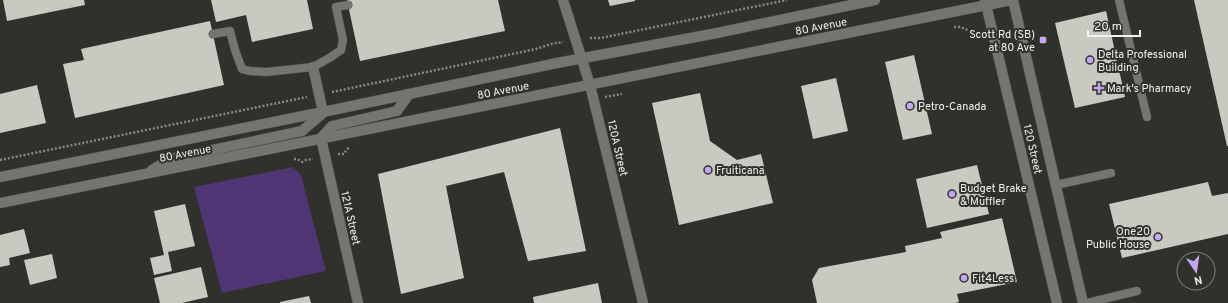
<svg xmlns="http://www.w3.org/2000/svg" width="1228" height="303" font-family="Overpass,sans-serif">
<rect width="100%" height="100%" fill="#30312b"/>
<!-- green -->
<polygon fill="#4f3573" points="293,167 301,175 326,271 222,293 194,187"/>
<!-- building -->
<g fill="#c8cac2">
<polygon points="3,0 84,0 85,5 7,21"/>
<polygon points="211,0 307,0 313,29 252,42 246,15 216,22"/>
<polygon points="347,0 498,0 505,31 360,61"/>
<polygon points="608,0 635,0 635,1 610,6"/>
<polygon points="1194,0 1228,0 1228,146 1227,146"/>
<polygon points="1106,11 1125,97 1075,108 1055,23"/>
<polygon points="210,21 224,85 75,118 63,64 84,60 81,49"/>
<polygon points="914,55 932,134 903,140 885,62"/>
<polygon points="836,78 848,131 813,139 801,86"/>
<polygon points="37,85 46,123 0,133 0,94"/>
<polygon points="700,93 710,141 737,160 761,154 773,203 679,225 652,103"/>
<polygon points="560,128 586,251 528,261 504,172 446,186 464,278 401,294 378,174"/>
<polygon points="977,165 989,214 927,228 916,179"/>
<polygon points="1208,182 1212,196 1228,193 1228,234 1122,258 1109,204"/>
<polygon points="185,204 195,246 168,252 172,271 154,275 150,258 164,255 154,211"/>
<polygon points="1002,218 1017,282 957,294 959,302 955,303 817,303 812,280 819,268 906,252 905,246 942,238 940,232"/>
<polygon points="24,229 30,253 9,258 10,265 0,267 0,235"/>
<polygon points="52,254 57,278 30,285 24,260"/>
<polygon points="201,267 208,297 182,303 160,303 154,278"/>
<polygon points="598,283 602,303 534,303 533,297"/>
<polygon points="309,296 311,303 280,303 280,302"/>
</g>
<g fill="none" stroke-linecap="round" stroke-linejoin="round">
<!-- service casing -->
<g stroke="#4c4d48" stroke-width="9">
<g id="service">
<polyline points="1119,0 1147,117"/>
<polyline points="213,34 230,31 235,50 242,69 250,71 266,72 313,67 331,57 341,50 343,40 336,7 348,5"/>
<polyline points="1056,185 1111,173"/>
<polyline points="1087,303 1137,291"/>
</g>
</g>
<!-- minor casing -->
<g stroke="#4c4d48" stroke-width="11">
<g id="minor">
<polyline points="563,0 590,85"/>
<polyline points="313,67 323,112"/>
<polyline points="321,138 358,303"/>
</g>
</g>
<!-- tertiary casing -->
<g stroke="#4c4d48" stroke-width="11">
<g id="tertiary">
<polyline points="987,5 1011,0"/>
<polyline points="590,85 643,303"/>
</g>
</g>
<!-- secondary casing -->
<g stroke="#4c4d48" stroke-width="11">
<g id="secondary">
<polyline points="985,0 1057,303"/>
<polyline points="1013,0 1083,303"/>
<polyline points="321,138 332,126 397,111 409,94"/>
<polyline points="152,170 170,159 302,131 323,113"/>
<polyline points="0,177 323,112 557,63 717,33 875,0"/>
<polyline points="0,203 987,5"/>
</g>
</g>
<!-- path -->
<g stroke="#888984" stroke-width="2.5" stroke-dasharray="2 2" stroke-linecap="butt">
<polyline points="954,27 960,27 968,30"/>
<polyline points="590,38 601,38 787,0"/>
<polyline points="332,92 536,49 551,44 563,42"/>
<polyline points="605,97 622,94"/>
<polyline points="338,154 344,154 347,149 349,148"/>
<polyline points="294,159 297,159 302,162 306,160 313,159"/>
<polyline points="0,160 307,97"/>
</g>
<!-- service -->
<use href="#service" stroke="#74756e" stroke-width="8"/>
<!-- minor -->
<use href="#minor" stroke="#74756e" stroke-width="10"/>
<!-- tertiary -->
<use href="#tertiary" stroke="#74756e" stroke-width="10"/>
<!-- secondary -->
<use href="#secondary" stroke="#74756e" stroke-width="10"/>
</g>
<!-- markers -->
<g fill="#c3a7f2" stroke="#30312b" stroke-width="1.5">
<rect x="1039" y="36" width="8" height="8" rx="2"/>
<circle cx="1090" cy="60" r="4"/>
<path d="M1097 82h4v4h4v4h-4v4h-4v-4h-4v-4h4z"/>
<circle cx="910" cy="106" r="4"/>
<circle cx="708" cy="170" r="4"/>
<circle cx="952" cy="194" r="4"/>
<circle cx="1158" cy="237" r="4"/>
<circle cx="964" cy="278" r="4"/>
</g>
<g text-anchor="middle" stroke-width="4" stroke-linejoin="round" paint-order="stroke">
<!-- street labels -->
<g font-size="11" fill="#f1f2ee" stroke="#30312b">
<text transform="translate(821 26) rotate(-11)" y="4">80 Avenue</text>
<text transform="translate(503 90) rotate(-11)" y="4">80 Avenue</text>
<text transform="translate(618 148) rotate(77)" y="4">120A Street</text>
<text transform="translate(1033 149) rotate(77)" y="4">120 Street</text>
<text transform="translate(185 153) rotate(-11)" y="4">80 Avenue</text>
<text transform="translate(351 218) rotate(77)" y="4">121A Street</text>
</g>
<!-- poi labels -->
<g font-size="11" fill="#f1f2ee" stroke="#30312b" text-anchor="start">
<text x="1035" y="38" text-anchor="end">Scott Rd (SB)<tspan x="1035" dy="13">at 80 Ave</tspan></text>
<text x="1098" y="58">Delta Professional<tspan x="1098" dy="13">Building</tspan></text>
<text x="1107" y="92">Mark's Pharmacy</text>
<text x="918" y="110">Petro-Canada</text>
<text x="716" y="174">Fruiticana</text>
<text x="960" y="192">Budget Brake<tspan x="960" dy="13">&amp; Muffler</tspan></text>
<text x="1150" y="235" text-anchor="end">One20<tspan x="1150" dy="13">Public House</tspan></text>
<text x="972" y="282">Fit4Less</text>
</g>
</g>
<!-- north arrow -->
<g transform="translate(1196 271) rotate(167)"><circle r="19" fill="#30312b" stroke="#7d7e79"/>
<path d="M0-3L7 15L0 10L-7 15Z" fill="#c3a7f2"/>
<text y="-6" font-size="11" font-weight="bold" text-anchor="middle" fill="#f1f2ee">N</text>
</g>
<!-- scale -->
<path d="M1088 30v6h52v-6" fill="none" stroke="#f1f2ee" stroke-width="2"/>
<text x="1094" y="30" font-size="12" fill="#f1f2ee" stroke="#30312b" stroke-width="3" paint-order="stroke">20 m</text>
</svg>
